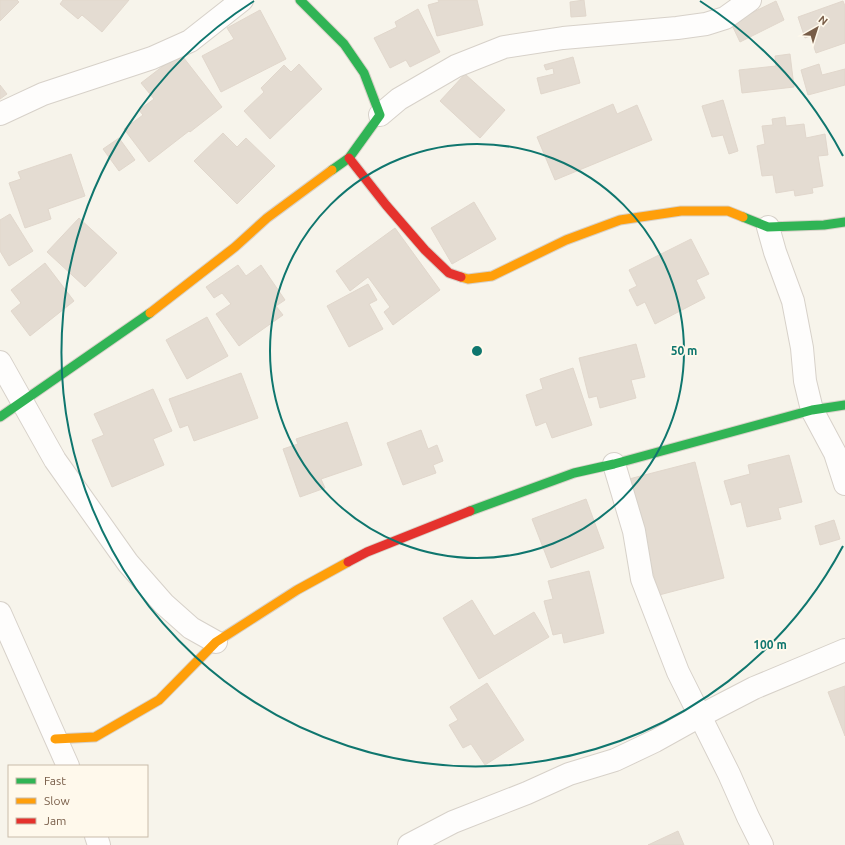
<svg xmlns="http://www.w3.org/2000/svg" width="845" height="845" font-family="Ubuntu,sans-serif">
<rect width="100%" height="100%" fill="#f7f4eb"/>
<!-- building -->
<g fill="#e4dcd2" stroke="#e1d7cc">
<polygon points="0,0 17,0 19,2 0,21"/>
<polygon points="63,0 129,0 102,32 82,15 78,19 60,4"/>
<polygon points="438,0 477,0 483,25 437,36 428,5 439,2"/>
<polygon points="584,0 586,16 571,17 570,2"/>
<polygon points="776,1 784,20 740,42 731,23"/>
<polygon points="843,1 845,6 845,43 816,53 810,36 805,38 798,17"/>
<polygon points="418,9 440,52 410,67 406,60 390,68 374,38 397,27 395,22"/>
<polygon points="260,10 286,59 221,92 202,56 234,39 227,28"/>
<polygon points="180,53 222,107 190,132 189,131 149,162 124,129 143,115 139,110 154,99 141,83"/>
<polygon points="790,54 794,87 742,93 739,70 776,66 775,56"/>
<polygon points="573,57 580,83 541,94 537,78 554,74 553,68 546,70 544,65"/>
<polygon points="299,64 322,89 270,139 244,111 264,92 261,88 284,65 291,72"/>
<polygon points="819,64 822,75 845,69 845,85 808,95 801,70"/>
<polygon points="465,74 505,110 480,138 440,101"/>
<polygon points="0,85 7,94 0,99"/>
<polygon points="723,100 738,151 729,154 723,135 712,137 702,106"/>
<polygon points="613,104 617,114 637,105 652,140 555,180 537,137"/>
<polygon points="785,117 786,126 804,124 806,138 825,134 828,155 818,156 823,186 812,188 813,193 795,196 794,190 776,193 773,175 762,176 757,146 765,144 762,126 773,125 772,119"/>
<polygon points="223,133 237,147 246,138 275,166 237,204 194,161"/>
<polygon points="119,138 135,160 119,171 103,149"/>
<polygon points="71,154 85,196 48,209 51,219 25,228 9,183 21,179 18,172"/>
<polygon points="474,202 496,239 452,264 431,228"/>
<polygon points="10,214 33,251 9,266 0,251 0,220"/>
<polygon points="79,218 117,253 85,287 47,252"/>
<polygon points="395,228 440,290 393,325 384,312 390,307 368,277 350,291 336,271"/>
<polygon points="691,239 709,274 696,280 705,298 655,324 645,302 637,306 629,290 637,286 629,270"/>
<polygon points="45,263 74,301 30,336 11,311 21,303 11,290"/>
<polygon points="238,265 246,276 261,265 285,300 276,306 283,315 239,346 216,314 231,304 222,293 214,298 206,287"/>
<polygon points="368,284 377,300 369,304 383,329 349,347 327,306"/>
<polygon points="207,317 228,356 187,379 166,340"/>
<polygon points="636,344 645,377 631,380 636,398 600,408 597,396 589,398 579,358"/>
<polygon points="573,368 592,425 552,438 546,422 536,426 526,395 543,389 540,379"/>
<polygon points="241,373 258,418 194,441 188,425 180,428 169,399"/>
<polygon points="153,389 172,431 153,439 164,465 112,487 92,440 104,435 94,414"/>
<polygon points="347,422 362,465 321,479 325,488 300,497 283,449 298,444 296,439"/>
<polygon points="421,430 428,449 437,445 443,461 433,465 436,473 403,485 387,443"/>
<polygon points="789,455 802,502 778,508 781,519 747,527 741,502 731,505 724,481 750,474 748,465"/>
<polygon points="695,462 724,578 659,595 629,479"/>
<polygon points="586,499 604,548 551,568 532,519"/>
<polygon points="834,520 840,539 820,545 815,526"/>
<polygon points="589,571 604,633 564,643 562,633 553,635 544,601 553,599 548,581"/>
<polygon points="472,600 494,636 534,612 549,637 479,679 443,618"/>
<polygon points="487,683 524,740 485,765 471,744 463,748 449,725 458,720 450,707"/>
<polygon points="845,686 845,736 828,692"/>
<polygon points="678,831 684,845 648,845"/>
</g>
<g fill="none" stroke-linecap="round" stroke-linejoin="round">
<!-- street casing -->
<g stroke="#d7d1c9" stroke-width="24">
<g id="street">
<polyline points="0,114 43,94 152,58 190,41 242,0"/>
<polyline points="380,115 399,99 456,66 504,47 563,38 677,28 706,24 725,18 750,0"/>
<polyline points="768,227 775,252 793,301 802,348 805,381 812,410 835,453 845,484"/>
<polyline points="0,362 55,460 128,563 164,604 191,628 216,642"/>
<polyline points="614,464 634,531 642,579 678,672 729,774 748,817 762,845"/>
<polyline points="0,613 68,766"/>
<polyline points="96,836 99,845"/>
<polyline points="409,845 453,822 527,793 569,774 615,760 655,741 700,716 754,688 845,650"/>
</g>
</g>
<!-- fast casing -->
<g stroke="#d8d1c8" stroke-width="11">
<g id="fast">
<polyline points="300,0 344,44 364,73 380,115 349,158 332,170"/>
<polyline points="743,217 768,227 824,225 845,222"/>
<polyline points="0,417 150,313"/>
<polyline points="470,511 574,473 614,464 812,410 845,405"/>
</g>
</g>
<!-- slow casing -->
<g stroke="#d8d1c8" stroke-width="11">
<g id="slow">
<polyline points="461,277 468,279 492,276 566,240 620,220 681,211 728,211 743,217"/>
<polyline points="150,313 235,247 267,218 332,170"/>
<polyline points="55,739 95,737 159,700 216,642 297,590 348,562"/>
</g>
</g>
<!-- jam casing -->
<g stroke="#d8d1c8" stroke-width="11">
<g id="jam">
<polyline points="349,158 386,205 425,250 449,273 461,277"/>
<polyline points="348,562 367,552 470,511"/>
</g>
</g>
<!-- street -->
<use href="#street" stroke="#fefdfc" stroke-width="22"/>
<!-- fast -->
<use href="#fast" stroke="#30b455" stroke-width="9"/>
<!-- slow -->
<use href="#slow" stroke="#ff9f0a" stroke-width="9"/>
<!-- jam -->
<use href="#jam" stroke="#e5322d" stroke-width="9"/>
</g>
<!-- distance rings -->
<g fill="none" stroke="#0f766e" stroke-width="2">
<circle cx="477" cy="351" r="207"/>
<path d="M843 546A415 415 0 1 1 254 1M700 1A415 415 0 0 1 843 156"/>
</g>
<circle cx="477" cy="351" r="6" fill="#0f766e" stroke="#fff9ec" stroke-width="2"/>
<g font-size="12" text-anchor="middle" font-weight="bold" fill="#0f766e" stroke="#fff9ec" stroke-width="3.5" stroke-linejoin="round" paint-order="stroke">
<text x="684" y="355">50 m</text>
<text x="770" y="649">100 m</text>
</g>
<!-- legend -->
<rect x="8" y="765" width="140" height="72" fill="#fff9ec" stroke="#c9bbaa"/>
<rect x="16" y="778" width="20" height="6" fill="#30b455" stroke="#c9bbaa"/>
<text x="44" y="785" font-size="12" fill="#785d48">Fast</text>
<rect x="16" y="798" width="20" height="6" fill="#ff9f0a" stroke="#c9bbaa"/>
<text x="44" y="805" font-size="12" fill="#785d48">Slow</text>
<rect x="16" y="818" width="20" height="6" fill="#e5322d" stroke="#c9bbaa"/>
<text x="44" y="825" font-size="12" fill="#785d48">Jam</text>
<!-- north arrow -->
<g transform="translate(817 28) rotate(39)" stroke="#fff9ec" stroke-width="3" paint-order="stroke">
<path d="M0-3L7 15L0 10L-7 15Z" fill="#785d48"/>
<text y="-6" font-size="11" font-weight="bold" text-anchor="middle" fill="#785d48">N</text>
</g>
</svg>
